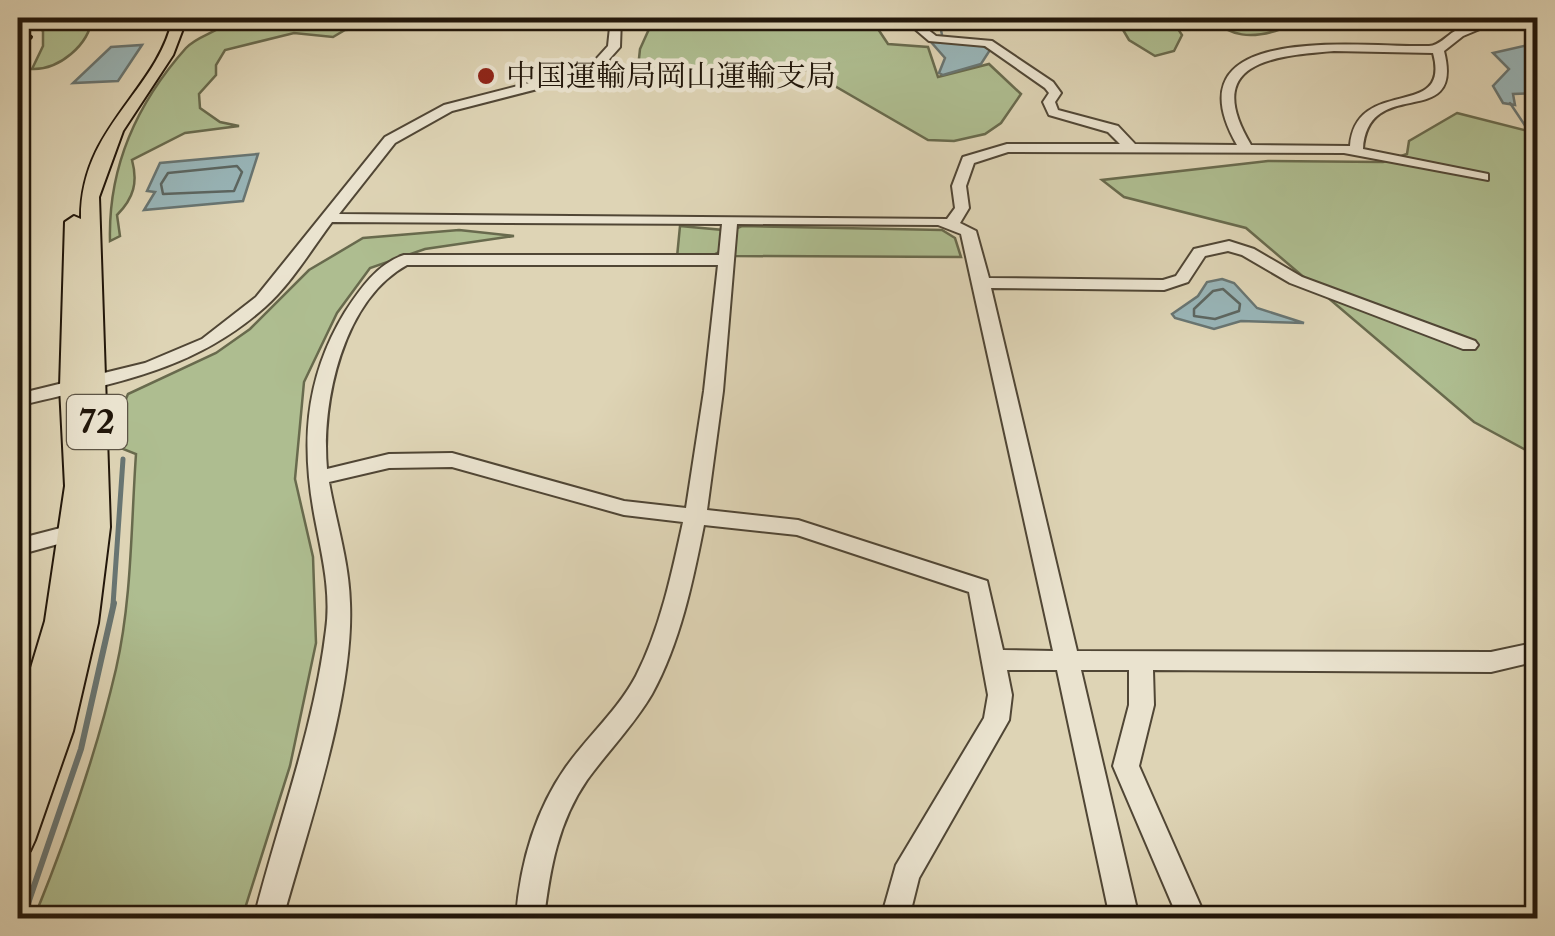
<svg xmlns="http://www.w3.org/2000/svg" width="1555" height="936" font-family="'Libre Caslon Text','Noto Serif JP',serif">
<rect width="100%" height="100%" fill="#ded4b5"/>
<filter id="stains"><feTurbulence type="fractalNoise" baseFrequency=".002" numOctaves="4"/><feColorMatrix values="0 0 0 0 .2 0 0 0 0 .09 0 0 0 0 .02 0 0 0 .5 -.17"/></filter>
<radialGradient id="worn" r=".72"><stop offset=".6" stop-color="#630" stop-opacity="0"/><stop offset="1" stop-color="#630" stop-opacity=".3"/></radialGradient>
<!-- green -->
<g fill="#aebd90" stroke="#686a4d" stroke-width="2.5">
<path d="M24 18H92C89 45 59 70 32 69L43 46V31Z"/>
<path d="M230 18H382L398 26 345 30 333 37 294 33 225 50 216 65V75L199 94 200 108 220 122 239 126 185 133 132 160C138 182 134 198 117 215L120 236 110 241C108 166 137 103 186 48 199 34 218 34 230 18Z"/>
<polygon points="654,18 881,18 878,29 888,44 928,47 938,77 989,64 1021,94 1001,123 985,134 954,141 928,140 807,70 741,68 637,77 640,49"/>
<polygon points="1116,18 1171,18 1182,35 1174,51 1155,56 1129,40"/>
<path d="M1207 18H1283L1281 29C1250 40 1232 36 1207 18Z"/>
<polygon points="1457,113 1528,131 1537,130 1537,456 1474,422 1246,228 1124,197 1102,180 1268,161 1383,162 1407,154 1409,141"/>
<polygon points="680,226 723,230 721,251 711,256 677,257"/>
<polygon points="742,226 942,230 955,238 961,257 734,256 735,229"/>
<path d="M459 230 514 236 425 249 370 268 337 313 304 382 295 479 313 557 316 643 290 766 242 918H34C67 837 96 755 116 669 132 599 131 525 136 454L123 449V406L128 394 216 353 250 329 309 270 363 238Z"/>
</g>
<!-- water -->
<g fill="#98b5b8" stroke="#687572" stroke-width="2.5">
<polygon points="931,42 976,42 990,50 981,64 943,75 939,73 945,58"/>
<polygon points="1537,43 1537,93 1513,94 1515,105 1503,103 1493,86 1509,69 1493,53"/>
<polygon points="142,45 118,81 73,83 111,47"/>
<polygon points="258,154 243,201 144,210 155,192 147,191 160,163"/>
<polygon points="1222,279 1234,283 1257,308 1304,323 1241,321 1214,329 1175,318 1172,314 1198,296 1207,282"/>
</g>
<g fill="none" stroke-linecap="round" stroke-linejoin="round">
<!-- shore -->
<g stroke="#5c6661" stroke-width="2.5">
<polygon points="237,166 242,172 234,191 163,194 161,184 168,173"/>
<polygon points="1223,289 1240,304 1239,311 1215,319 1194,316 1194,309 1213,291"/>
</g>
<!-- stream-far2 -->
<g stroke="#687572" stroke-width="2.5">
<polyline points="943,40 941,30 975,18"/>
<polyline points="1510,103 1538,145"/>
</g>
<!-- stream-far1 -->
<polyline stroke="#687572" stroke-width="5" points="113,605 123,459"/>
<!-- stream -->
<polyline stroke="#687572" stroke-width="6" points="23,918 81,749 114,603"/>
<!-- minor casing -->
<g stroke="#504635" stroke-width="4">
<g id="minor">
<path d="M611 18H621L620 47 596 74 452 111 395 143 339 214 947 219 955 208 952 186 963 157 1007 144H1120L1108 132 1049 115 1043 102 1049 93 1045 88 985 46 929 41 902 18H913L936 36 992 41 1053 82 1061 93 1055 102 1058 110 1118 126 1135 144 1237 145C1165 19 1365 48 1429 46 1439 46 1446 36 1455 31 1471 23 1488 18 1506 18L1463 36 1444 51C1465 133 1368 73 1363 149L1488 174V180L1344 153 1008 152 974 163 966 186 969 208 960 223 976 231 989 278 1163 280 1176 276 1194 249 1229 241 1254 249 1302 277 1475 341 1478 345 1475 349H1463L1290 283 1242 255 1228 251 1205 256 1188 282 1164 290 991 288 1077 651 1491 652 1538 642V661L1491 672 1153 670 1154 705 1139 766 1206 918H1178L1113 766 1129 705V670H1081L1139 918H1110L1057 670H1007L1012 695 1009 720 919 878 909 918H881L896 865 984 718 988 695 969 592 797 535 704 525C693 581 680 643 652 694 634 725 608 751 587 780 558 822 550 869 544 918H516C520 865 535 811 566 767 588 736 618 710 636 676 660 629 672 573 683 522L624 515 452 467 389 468 329 482C336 522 349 562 350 603 354 697 308 827 283 918H254C278 822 314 730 326 630 331 594 323 560 316 524 301 449 303 381 345 312 360 289 377 264 404 255H719L722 224 332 222C311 250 291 284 265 307 191 373 111 383 18 406V394L145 363 202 339 256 297 385 137 444 105 588 68 608 46ZM1334 51 1433 53C1452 122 1356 74 1350 146L1251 145C1202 63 1270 56 1334 51ZM737 224 938 225 961 234 1053 651 1003 650 987 581 798 520 707 510 723 391ZM407 265H718L704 391 686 508 624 501 452 453 389 454 327 469C321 402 343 300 407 265Z"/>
<polygon points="72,525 80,528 83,533 80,538 18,555 18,539"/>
</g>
</g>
<!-- major casing -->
<g stroke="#21160a" stroke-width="4">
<g id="major">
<path d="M173 18H187L173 55 123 131 99 197 110 527 98 623 73 731 35 840 30 851 18 856V795L24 776 18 778V711L45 621 65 486 60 387 65 222 74 216 81 219C80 127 157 92 173 18Z"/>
<polygon points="18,29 31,37 18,50"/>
</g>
</g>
<!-- minor -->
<use href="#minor" fill="#eae3cf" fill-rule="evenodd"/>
<!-- major -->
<use href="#major" fill="#ded4b5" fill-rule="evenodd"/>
</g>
<!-- markers -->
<circle fill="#8f2418" stroke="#eae3cf" stroke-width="4" cx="486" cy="76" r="10"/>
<g text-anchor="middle" stroke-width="9" stroke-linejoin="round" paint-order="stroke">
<!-- far-poi labels -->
<g font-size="30" fill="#21160a" stroke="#eae3cf" text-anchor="start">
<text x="506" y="86">中国運輸局岡山運輸支局</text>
</g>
<!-- shield labels -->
<rect fill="#eae3cf" stroke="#5d5445" stroke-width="2.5" x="67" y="395" width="60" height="54" rx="8"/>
<g font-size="32" font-weight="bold" fill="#21160a">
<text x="97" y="433">72</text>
</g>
</g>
<!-- margin -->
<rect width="1555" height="936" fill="none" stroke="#ded4b5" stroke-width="60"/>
<rect x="20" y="20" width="1515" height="896" fill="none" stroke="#21160a" stroke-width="5"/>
<rect x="30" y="30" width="1495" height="876" fill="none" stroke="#21160a" stroke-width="2.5"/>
<rect width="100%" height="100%" filter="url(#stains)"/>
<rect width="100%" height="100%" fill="url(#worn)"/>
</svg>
